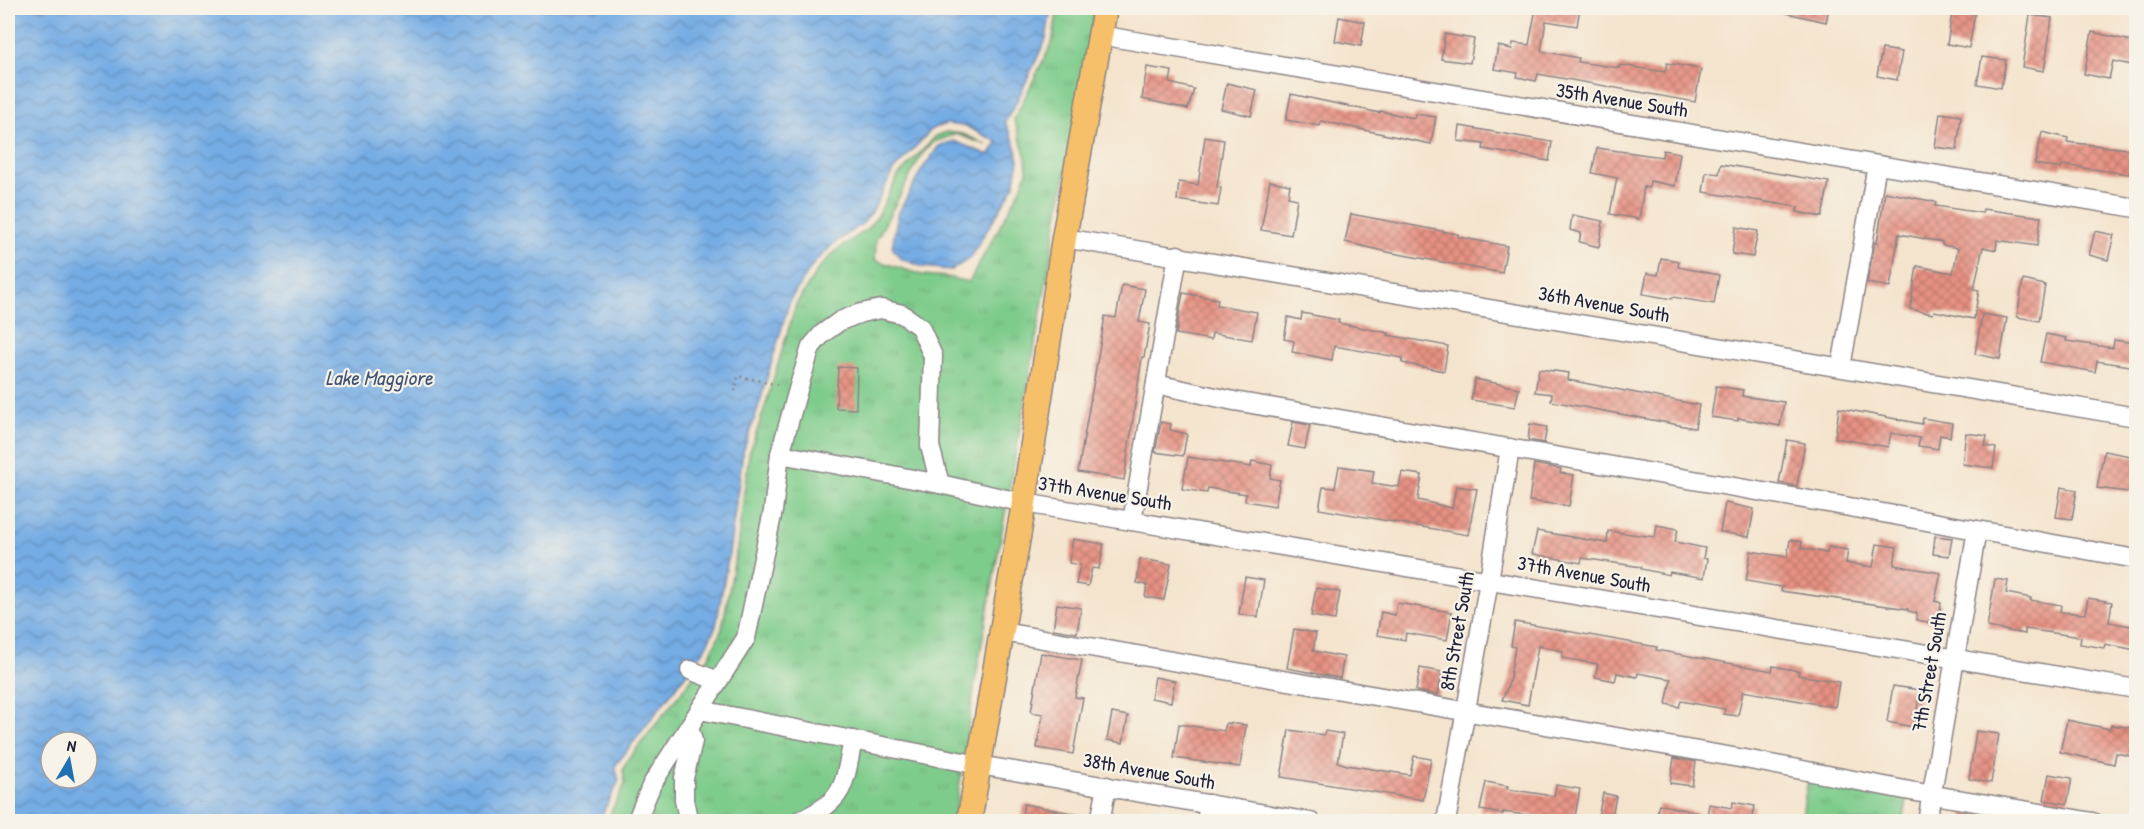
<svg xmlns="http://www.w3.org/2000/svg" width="2144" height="829" font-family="'Patrick Hand',sans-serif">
<defs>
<pattern id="park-tufts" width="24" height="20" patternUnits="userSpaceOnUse" patternTransform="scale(1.5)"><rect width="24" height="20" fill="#7ecc8b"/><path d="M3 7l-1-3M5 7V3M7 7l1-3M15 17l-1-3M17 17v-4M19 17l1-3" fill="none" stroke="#6daf79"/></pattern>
<pattern id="water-waves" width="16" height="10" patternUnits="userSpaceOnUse" patternTransform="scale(1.5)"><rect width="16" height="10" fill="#75ace4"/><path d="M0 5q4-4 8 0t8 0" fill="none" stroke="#608cba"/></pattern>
<pattern id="building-cross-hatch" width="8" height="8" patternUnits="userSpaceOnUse" patternTransform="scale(1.5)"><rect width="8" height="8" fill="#e79283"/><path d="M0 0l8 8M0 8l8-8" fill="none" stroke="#bb776c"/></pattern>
</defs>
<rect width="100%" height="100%" fill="#f7f3e8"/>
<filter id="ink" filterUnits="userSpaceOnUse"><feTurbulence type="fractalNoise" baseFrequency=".0167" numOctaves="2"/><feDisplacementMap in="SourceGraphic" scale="12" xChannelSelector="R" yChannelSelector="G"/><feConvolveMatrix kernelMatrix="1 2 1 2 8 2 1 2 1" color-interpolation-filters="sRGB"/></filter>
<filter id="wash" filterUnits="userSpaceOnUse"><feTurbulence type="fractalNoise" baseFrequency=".008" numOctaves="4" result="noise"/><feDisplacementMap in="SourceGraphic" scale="24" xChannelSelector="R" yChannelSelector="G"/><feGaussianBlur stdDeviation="1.35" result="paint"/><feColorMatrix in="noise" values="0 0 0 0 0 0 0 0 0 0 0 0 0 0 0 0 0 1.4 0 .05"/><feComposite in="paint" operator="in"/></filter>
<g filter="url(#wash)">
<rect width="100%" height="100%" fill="#f4e4cd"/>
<!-- park -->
<g fill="url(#park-tufts)" stroke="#507763" stroke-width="1.5">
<polygon points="1058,8 1095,8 975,682 954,821 606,822 625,784 623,770 627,761 709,657 722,629 737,548 749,454 765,407 796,304 819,268 837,250 866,230 877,217 898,176 936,136 946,132 963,134 987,145 956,134 934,142 923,153 915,167 876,240 875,260 922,275 946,277 969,282 1020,190 1027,172 1026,157 1014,119 1052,43"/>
<polygon points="1808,779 1908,795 1903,821 1801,822"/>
</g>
<!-- water -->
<path fill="url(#water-waves)" stroke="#4c6790" stroke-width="1.5" fill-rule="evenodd" d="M8 8H1051L1046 39 1017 101 1005 122 1014 141 1019 160 1014 186 970 258 952 270 923 267 900 258 892 247 898 214 921 171 939 146 954 141 989 155 998 142 965 126 946 124 932 129 893 171 872 212 863 223 833 244 814 263 790 300 759 405 743 452 730 547 716 626 703 652 615 766 619 781 598 822 8 821ZM51 742H87V778H51Z"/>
<g id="blocks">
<!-- building -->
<g fill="url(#building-cross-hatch)">
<polygon points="1536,8 1580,8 1577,26 1546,21 1541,51 1579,58 1578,62 1619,68 1620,65 1665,72 1667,63 1701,69 1695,102 1538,74 1536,81 1517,77 1518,73 1494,69 1498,46 1512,49 1513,43 1529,45"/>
<polygon points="1787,8 1829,8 1826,22 1786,13"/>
<polygon points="1953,8 1976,8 1969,48 1947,44"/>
<polygon points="2030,15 2052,18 2044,71 2022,67"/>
<polygon points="1339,17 1365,22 1361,46 1335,41"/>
<polygon points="2092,32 2136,42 2136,66 2113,61 2109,79 2084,74"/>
<polygon points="1445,34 1474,39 1470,63 1441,59"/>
<polygon points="1882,49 1902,52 1897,80 1877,76"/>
<polygon points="1982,57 2006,60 2001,88 1977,84"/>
<polygon points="1147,67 1172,71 1170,83 1194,89 1188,109 1142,99"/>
<polygon points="1227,83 1257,90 1251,116 1221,109"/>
<polygon points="1291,94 1380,113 1380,111 1414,118 1415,114 1436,117 1431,144 1321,121 1320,126 1286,120"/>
<polygon points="1940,113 1961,116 1957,150 1935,147"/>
<polygon points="1460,126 1552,142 1549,161 1483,149 1484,144 1458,141"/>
<polygon points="2042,132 2068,138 2067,142 2136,150 2136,175 2062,165 2061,169 2035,164"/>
<polygon points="1205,137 1224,140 1217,187 1221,188 1218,206 1177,200 1179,182 1198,185"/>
<polygon points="1597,148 1662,157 1663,150 1680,153 1675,186 1650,181 1649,188 1644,187 1639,219 1610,214 1617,178 1592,173"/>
<polygon points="1721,164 1829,182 1822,217 1797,212 1798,207 1703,192 1706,172 1719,174"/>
<polygon points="1270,181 1290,185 1288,197 1297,199 1291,235 1261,230"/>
<polygon points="1885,192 1936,202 1935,206 1982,213 1983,209 2041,217 2037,246 1997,240 1996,250 1983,247 1974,289 1979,290 1974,319 1934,311 1933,314 1910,309 1917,266 1953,273 1958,248 1942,245 1942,242 1899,234 1890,287 1867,283 1875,242 1877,243"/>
<polygon points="1351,214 1458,234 1458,237 1507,246 1502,273 1387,252 1345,242"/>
<polygon points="1572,215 1603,221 1599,247 1579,242 1581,233 1570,230"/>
<polygon points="1736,227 1758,231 1753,257 1732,254"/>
<polygon points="2095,231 2114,235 2108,260 2089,255"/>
<polygon points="1661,258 1679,261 1678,267 1719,275 1714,304 1673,297 1672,299 1643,294 1647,273 1658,275"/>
<polygon points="2023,280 2045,285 2039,321 2017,317"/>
<polygon points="1122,285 1145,289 1139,322 1150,324 1144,357 1142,357 1124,480 1078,472 1105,316 1116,318"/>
<polygon points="1183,293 1218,299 1217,305 1257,312 1252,340 1212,333 1211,340 1176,334"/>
<polygon points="1302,313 1339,320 1338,323 1389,333 1388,335 1448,346 1444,371 1402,363 1403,358 1334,346 1332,360 1292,352 1294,341 1284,339 1288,317 1301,320"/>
<polygon points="1982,314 2007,318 2000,359 1975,354"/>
<polygon points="2046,334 2067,338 2066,341 2113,348 2114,340 2136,343 2136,367 2097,361 2095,372 2040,362"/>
<polygon points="838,367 857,368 856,409 836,408"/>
<polygon points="1539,369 1569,373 1568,380 1699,405 1695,428 1551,401 1552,394 1535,392"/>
<polygon points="1475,379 1519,388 1515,407 1471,400"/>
<polygon points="1716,386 1743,390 1742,396 1784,402 1780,426 1738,418 1738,421 1711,417"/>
<polygon points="1839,408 1922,424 1923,418 1952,423 1950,437 1940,435 1938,449 1918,446 1920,438 1891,433 1888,447 1835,438"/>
<polygon points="1161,422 1171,424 1170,430 1187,434 1183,456 1155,452"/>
<polygon points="1293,422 1310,425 1305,449 1288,446"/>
<polygon points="1530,424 1547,427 1544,443 1528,440"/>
<polygon points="1966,433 1987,436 1985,446 1996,448 1993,468 1962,464"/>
<polygon points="1787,440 1805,443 1797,486 1779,483"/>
<polygon points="2104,451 2136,457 2136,493 2097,488"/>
<polygon points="1188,457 1251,467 1252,461 1272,465 1270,478 1280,480 1275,506 1245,501 1246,494 1208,488 1207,493 1182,489"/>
<polygon points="1534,464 1561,469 1560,473 1574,475 1569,506 1529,501"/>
<polygon points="1339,466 1374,471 1372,483 1399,487 1402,472 1422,475 1418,500 1452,508 1456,486 1477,489 1468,535 1319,509 1323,487 1335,488"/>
<polygon points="2061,487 2077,490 2072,519 2056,517"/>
<polygon points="1725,503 1754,509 1749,537 1720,532"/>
<polygon points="1657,525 1678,529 1675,542 1705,548 1703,558 1707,559 1704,578 1670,572 1669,575 1641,569 1641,567 1582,558 1581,563 1532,554 1537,531 1607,543 1608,531 1655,537"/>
<polygon points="1935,536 1952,538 1949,556 1933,554"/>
<polygon points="1073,539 1104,544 1099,569 1092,568 1088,586 1076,584 1080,565 1069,563"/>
<polygon points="1790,540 1802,542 1801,548 1827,553 1828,547 1848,550 1846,563 1873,567 1877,544 1897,547 1894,565 1941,573 1935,601 1941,603 1938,624 1916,620 1917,613 1908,611 1908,609 1781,591 1782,587 1746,581 1751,551 1787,557"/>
<polygon points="1140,559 1171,564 1164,600 1145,597 1147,585 1137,583"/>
<polygon points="1245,577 1264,580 1258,617 1239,614"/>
<polygon points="1995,579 2008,581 2006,593 2031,598 2030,600 2061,605 2060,612 2085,614 2088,598 2112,602 2109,622 2136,627 2136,650 2105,644 2104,648 2080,644 2081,637 2025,629 2025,634 1987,627"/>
<polygon points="1316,588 1340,592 1335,620 1311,616"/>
<polygon points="1397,603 1452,612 1447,640 1406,633 1405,640 1377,635 1381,612 1395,615"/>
<polygon points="1057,604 1081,608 1077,633 1053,629"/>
<polygon points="1515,622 1657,647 1656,650 1772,671 1773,666 1799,671 1798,675 1839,682 1835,707 1743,691 1738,716 1724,714 1725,709 1681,701 1679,707 1666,704 1671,679 1638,673 1637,677 1617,673 1615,681 1595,677 1598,664 1562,658 1563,651 1538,646 1528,705 1502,700 1509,683 1515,647 1511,646"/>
<polygon points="1294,629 1316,633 1313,651 1344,657 1340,678 1287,668"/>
<polygon points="1041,653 1082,660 1075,697 1083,698 1073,754 1037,748 1043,714 1031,712"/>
<polygon points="1420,668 1442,672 1438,695 1416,691"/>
<polygon points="1155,677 1175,681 1171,702 1151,698"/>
<polygon points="1893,686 1920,690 1914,727 1887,722"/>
<polygon points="1112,713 1128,716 1123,743 1107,740"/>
<polygon points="2067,720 2110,729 2111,725 2134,728 2130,756 2116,753 2114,764 2060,752"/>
<polygon points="1226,723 1246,725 1240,767 1174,758 1179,724 1224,731"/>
<polygon points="1289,730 1324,735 1325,731 1343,734 1338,762 1347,765 1410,775 1414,756 1431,759 1423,800 1281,777"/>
<polygon points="1976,731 1999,734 1991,783 1969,779"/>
<polygon points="1674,758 1696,762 1692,786 1670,783"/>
<polygon points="2049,774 2072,778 2067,804 2044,800"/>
<polygon points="1486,782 1508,786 1507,789 1554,796 1556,785 1580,789 1574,822 1550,822 1550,818 1503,812 1503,814 1480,810"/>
<polygon points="1603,793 1616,796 1611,822 1597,822"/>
<polygon points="1733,802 1755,806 1752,822 1706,822 1709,804 1732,808"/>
<polygon points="1024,804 1082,815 1082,822 1021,822"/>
<polygon points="1659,804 1706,815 1705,822 1655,822"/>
<polygon points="1964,812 2006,819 2005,822 1962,822"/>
</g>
</g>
</g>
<g filter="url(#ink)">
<use href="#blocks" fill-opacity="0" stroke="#8b8384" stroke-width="1.5"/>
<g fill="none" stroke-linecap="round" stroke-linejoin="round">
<!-- minor casing -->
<g stroke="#8b8384" stroke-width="21">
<g id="minor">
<polyline points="1099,35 2136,208"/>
<polyline points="1064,238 2136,417"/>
<polyline points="1841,367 1877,165"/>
<polyline points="1156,384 1234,401 1833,504 2136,559"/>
<polyline points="780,454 940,484 1024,503 2136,689"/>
<polyline points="1132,521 1178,255"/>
<polyline points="1002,632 1745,759 1910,791 2093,822"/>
<polyline points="690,670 718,681"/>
<polyline points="700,710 979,765 1311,822"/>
<polyline points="689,727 693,741 684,778 684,800 688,818 694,822"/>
<polyline points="636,822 652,784 746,638 773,511 780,454 799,386 811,347 822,334 840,321 861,313 881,309 902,314 920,327 933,356 930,446 940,484"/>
<path d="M797 822C846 800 843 788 853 740"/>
<polyline points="1100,822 1107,786"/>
<polyline points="1206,822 1209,804"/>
<polyline points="1446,822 1489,581 1510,448"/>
<polyline points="1927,822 1977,530"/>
</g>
</g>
<!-- major casing -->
<g stroke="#8b8384" stroke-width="27">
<polyline id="major" points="969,822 1024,503 1064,238 1105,8"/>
</g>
<!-- path -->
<polyline stroke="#8b8384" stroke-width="3" stroke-dasharray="1.5 4.5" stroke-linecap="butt" points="735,391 738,376 778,385"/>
<!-- minor -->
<use href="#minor" stroke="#fff" stroke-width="18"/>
<!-- major -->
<use href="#major" stroke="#f6c06b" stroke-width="24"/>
</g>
</g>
<g text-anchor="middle" stroke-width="4.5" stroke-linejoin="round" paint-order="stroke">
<!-- street labels -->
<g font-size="20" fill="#22223b" stroke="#f7f3e8">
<text transform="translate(1622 100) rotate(9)" y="7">35th Avenue South</text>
<text transform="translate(1604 304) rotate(10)" y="7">36th Avenue South</text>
<text transform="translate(1105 493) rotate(9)" y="7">37th Avenue South</text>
<text transform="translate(1584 574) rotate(10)" y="7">37th Avenue South</text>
<text transform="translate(1457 631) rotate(-80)" y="7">8th Street South</text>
<text transform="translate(1929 672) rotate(-80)" y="7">7th Street South</text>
<text transform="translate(1149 771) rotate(10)" y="7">38th Avenue South</text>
</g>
<!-- water labels -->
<g font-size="21" font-style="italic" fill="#3f5276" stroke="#f7f3e8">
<text x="379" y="385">Lake Maggiore</text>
</g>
</g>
<!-- margin -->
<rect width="2144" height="829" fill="none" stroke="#f7f3e8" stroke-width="30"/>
<!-- north arrow -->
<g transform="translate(69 760) rotate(10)"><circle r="28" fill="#f7f3e8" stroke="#a29fa3" stroke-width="1.5"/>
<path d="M0-4.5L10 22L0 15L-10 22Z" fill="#1f6fb2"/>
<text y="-9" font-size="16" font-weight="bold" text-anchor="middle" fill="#22223b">N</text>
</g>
</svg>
